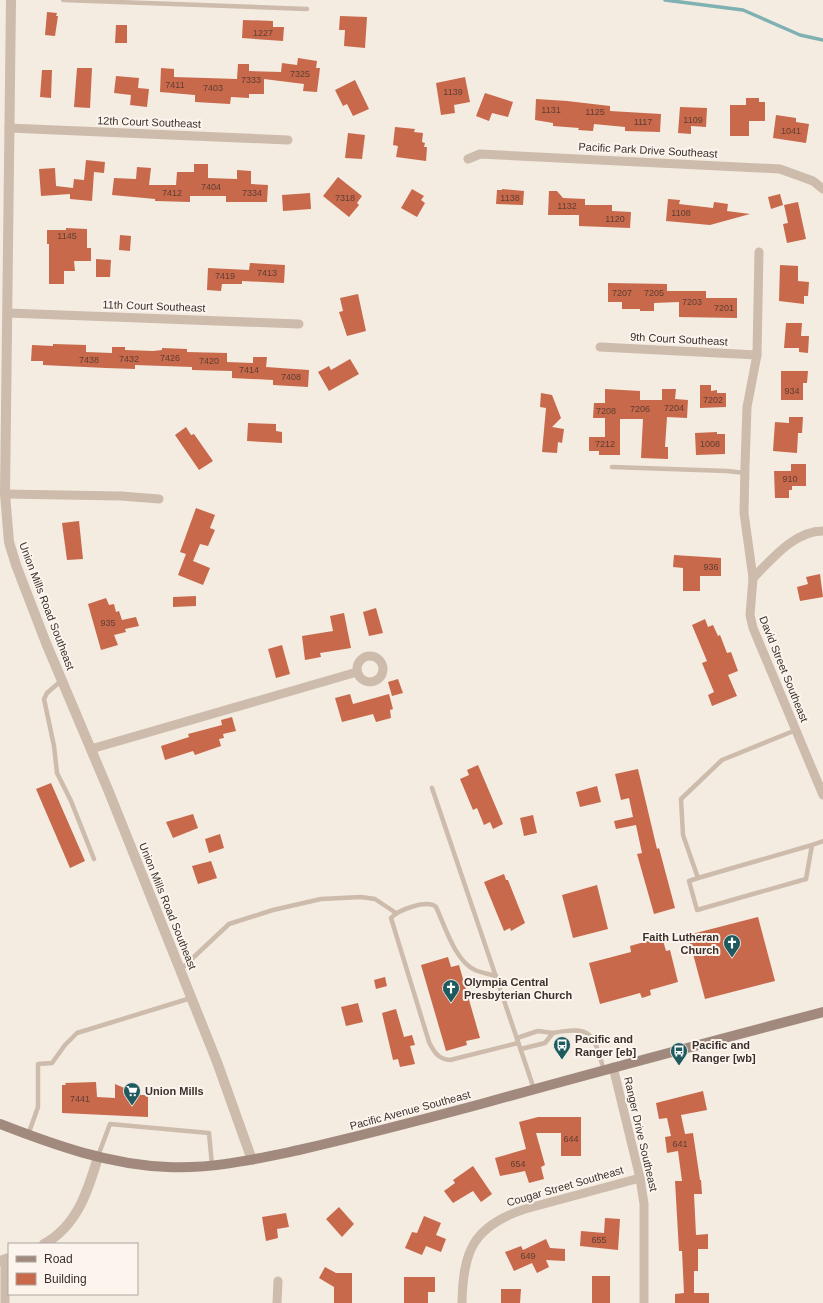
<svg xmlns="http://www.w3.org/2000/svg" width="823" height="1303" font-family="Helvetica,sans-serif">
<rect width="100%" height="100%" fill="#f4ebe1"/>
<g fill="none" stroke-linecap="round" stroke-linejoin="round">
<!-- stream -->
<polyline stroke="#7fb0b2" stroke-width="3.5" points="665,0 743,10 800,35 823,40"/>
</g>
<!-- building -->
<g fill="#c8694b">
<polygon points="47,12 57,13 56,16 58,16 55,36 45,35"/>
<polygon points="340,16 367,17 365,48 344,46 345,30 339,30"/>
<polygon points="243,20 273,21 273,27 284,27 283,41 242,38"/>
<polygon points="116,25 127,25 127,43 115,43"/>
<polygon points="298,58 317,61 316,68 320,68 317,92 303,91 304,84 264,79 264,94 249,94 249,98 231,97 230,104 195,102 195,95 160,92 161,68 174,69 174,77 237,79 238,64 249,64 249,71 281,72 282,63 297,65"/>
<polygon points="77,68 92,68 90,108 74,107"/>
<polygon points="42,70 52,70 51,98 40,97"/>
<polygon points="116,76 139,78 138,88 149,89 147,107 130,105 131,95 114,93"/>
<polygon points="465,77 470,102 454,105 455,113 441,115 436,83"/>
<polygon points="355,80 369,109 353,116 347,104 343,106 335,90"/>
<polygon points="485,93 513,102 508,117 492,113 489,121 476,116"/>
<polygon points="746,98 759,98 759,102 765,102 765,121 749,121 749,136 730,136 730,105 746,105"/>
<polygon points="536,99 567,101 610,106 610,111 661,114 660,132 625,131 625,127 594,124 593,131 578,130 579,128 553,126 553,123 535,120"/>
<polygon points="680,107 707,108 706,127 691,126 691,134 678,133"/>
<polygon points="776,115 796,118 796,122 809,124 806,143 773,138"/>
<polygon points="395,127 415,129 414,132 423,133 422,142 425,143 424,147 427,147 426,161 396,157 398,146 393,145"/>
<polygon points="348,133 365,135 362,159 345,158"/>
<polygon points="86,160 105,162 104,173 94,172 92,201 70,199 70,194 41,196 39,169 55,168 56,186 73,188 74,179 84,180"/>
<polygon points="194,164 208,164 208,178 237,179 237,170 251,171 251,184 268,185 267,202 226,202 226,196 190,196 190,202 155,201 155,199 112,195 114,178 136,179 137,167 151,168 149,185 176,185 177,172 194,172"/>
<polygon points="338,177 362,196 357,203 359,205 349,217 323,196"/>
<polygon points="412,189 424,196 421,200 425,203 417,217 401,208"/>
<polygon points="502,189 524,191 523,205 496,204 497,190 502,190"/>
<polygon points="549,191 557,191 563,198 585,199 585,205 612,205 612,211 631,212 630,228 579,226 579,215 548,215"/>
<polygon points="310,193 311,209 283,211 282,195"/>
<polygon points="780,194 783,205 771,209 768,197"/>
<polygon points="668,199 680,200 679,204 713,208 714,202 728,204 727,211 750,214 710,225 666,221"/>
<polygon points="798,202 806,239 787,243 783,224 788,223 784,205"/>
<polygon points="66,228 87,229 87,248 91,248 91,261 74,261 75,271 64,271 64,284 49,284 49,244 47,244 47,230 66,230"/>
<polygon points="120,235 131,236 130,251 119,250"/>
<polygon points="96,259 111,260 110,277 96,277"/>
<polygon points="250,263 285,265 284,283 242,281 242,284 222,284 221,291 207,290 208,268 249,270"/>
<polygon points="780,265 798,266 798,281 809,282 808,296 804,296 804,304 779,301"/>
<polygon points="608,283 667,284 667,291 706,291 706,298 737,298 737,318 679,317 679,302 654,303 654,311 640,311 640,309 622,309 622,302 608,302"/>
<polygon points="358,294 366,331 347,336 339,312 343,311 340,298"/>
<polygon points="786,323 802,323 801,336 809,336 808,353 799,352 799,348 784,348"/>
<polygon points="53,344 86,345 86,352 112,353 112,347 125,347 125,350 153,351 162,350 162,348 187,349 187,352 227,353 227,362 253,363 253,357 267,357 266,367 309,370 308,387 273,385 273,380 232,378 232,371 192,370 192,367 135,365 135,369 106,368 43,365 43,361 31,361 32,345 53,346"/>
<polygon points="350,359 359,374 329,391 318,372 329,366 331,370"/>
<polygon points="781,371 808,371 807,383 803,383 803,400 781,400"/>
<polygon points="700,385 711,385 711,391 717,390 717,393 726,393 726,407 700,408"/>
<polygon points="605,389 640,391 640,400 662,400 662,389 676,389 675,399 688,400 687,418 667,417 665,447 668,447 668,459 641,458 643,419 620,419 620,455 599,455 599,451 589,451 589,437 605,437 605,418 593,418 594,403 605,403"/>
<polygon points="541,393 552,395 561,418 552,427 564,429 562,443 558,442 557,453 542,452 546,408 540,407"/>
<polygon points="789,417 803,417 802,433 798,433 797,453 773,451 775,422 789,423"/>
<polygon points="248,423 276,424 276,431 282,432 282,443 247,441"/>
<polygon points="186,427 191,435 194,434 213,461 199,470 175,435"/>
<polygon points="717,432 717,434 725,434 725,454 696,455 695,433"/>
<polygon points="791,464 806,464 806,486 792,486 792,490 789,490 789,498 775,498 774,471 791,471"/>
<polygon points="196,508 215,515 210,528 215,530 208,546 200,544 193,561 210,568 203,585 178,575 186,554 180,552"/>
<polygon points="79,521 83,559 67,560 62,523"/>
<polygon points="674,555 721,558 721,576 700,576 700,591 683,591 683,568 673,567"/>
<polygon points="820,574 823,597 800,601 797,587 808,584 806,577"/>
<polygon points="196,596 196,606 173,607 173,597"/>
<polygon points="106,598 109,605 114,604 116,612 119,611 122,620 136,617 139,626 125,629 126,632 114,635 118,645 101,650 88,604"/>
<polygon points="376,608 383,633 369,636 363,612"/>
<polygon points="344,613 351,648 320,653 321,657 305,660 302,636 333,631 330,616"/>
<polygon points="705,619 708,627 713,625 718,636 720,635 727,653 731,652 738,671 728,675 737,696 712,706 708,695 714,692 702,663 707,661 692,625"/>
<polygon points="282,645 290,674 276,678 268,649"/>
<polygon points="398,679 403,693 392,696 388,682"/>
<polygon points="350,694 353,704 389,694 393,709 390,710 391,718 376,722 373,714 342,722 335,698"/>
<polygon points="232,717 236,731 223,734 224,738 219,739 221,746 195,755 193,751 165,760 161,746 189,737 188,734 222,725 221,720"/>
<polygon points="478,765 503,824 493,829 490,822 484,825 477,808 473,810 460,779 469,775 467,770"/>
<polygon points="638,769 657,849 659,848 675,908 654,914 637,854 642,853 636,825 616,829 614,821 633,817 629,798 621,800 615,774"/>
<polygon points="51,783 85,861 70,868 36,789"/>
<polygon points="597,786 601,802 580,807 576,792"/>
<polygon points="193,814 198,828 173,838 166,822"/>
<polygon points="533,815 537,833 524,836 520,818"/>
<polygon points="220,834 224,848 209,853 205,839"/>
<polygon points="211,861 217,878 198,884 192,866"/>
<polygon points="504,874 506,880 508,880 525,923 511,931 510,928 504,931 484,882"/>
<polygon points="597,885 608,929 573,938 562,895"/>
<polygon points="758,917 775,981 705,999 688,935"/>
<polygon points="662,937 666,951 670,950 678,982 650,990 651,995 642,998 640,993 600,1004 589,963 631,952 630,946"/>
<polygon points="448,957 451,967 459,965 480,1038 466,1041 467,1045 446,1051 421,965"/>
<polygon points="385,977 387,986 376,989 374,980"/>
<polygon points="358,1003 363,1022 346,1026 341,1007"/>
<polygon points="396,1009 404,1037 412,1035 415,1045 410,1046 415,1064 400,1067 398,1059 393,1060 382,1013"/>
<polygon points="96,1082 97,1097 115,1098 115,1084 129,1090 129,1095 148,1095 148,1117 62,1113 62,1085 66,1085 65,1083"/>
<polygon points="703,1091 707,1110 681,1115 685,1134 693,1133 700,1180 701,1180 702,1194 694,1194 696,1235 708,1234 708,1249 698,1249 698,1271 694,1271 694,1293 709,1293 709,1303 675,1303 675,1294 684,1293 682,1251 679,1251 675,1181 682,1181 678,1151 667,1153 665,1137 671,1136 667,1118 659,1119 656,1103"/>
<polygon points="538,1117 581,1117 581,1156 561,1156 561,1133 536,1133 545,1165 541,1167 544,1179 529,1183 525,1171 500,1176 495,1158 526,1149 519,1122"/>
<polygon points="473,1166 492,1194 481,1202 473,1191 453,1203 444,1191 455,1183 453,1180"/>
<polygon points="339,1207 354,1224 342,1237 326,1219"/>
<polygon points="286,1213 289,1227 277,1229 278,1238 266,1241 262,1217"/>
<polygon points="424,1216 441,1223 436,1235 446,1239 441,1252 426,1246 422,1255 405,1248 412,1232 417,1233"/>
<polygon points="605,1218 620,1219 618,1250 580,1246 581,1231 604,1233"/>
<polygon points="546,1239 550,1248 565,1249 565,1261 546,1260 549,1267 537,1273 532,1263 514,1271 505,1252 521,1246 523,1250"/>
<polygon points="325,1267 336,1273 352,1273 352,1303 334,1303 334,1287 319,1278"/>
<rect x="592" y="1276" width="18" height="27"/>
<polygon points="404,1277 435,1277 435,1292 428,1292 428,1303 404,1303"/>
<polygon points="501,1289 521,1289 520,1303 501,1303"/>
</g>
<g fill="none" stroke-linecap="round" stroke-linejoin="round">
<!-- service -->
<g stroke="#cdbbac" stroke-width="4.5">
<polyline points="63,0 307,9"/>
<polyline points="612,467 727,471 745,473"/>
<polyline points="62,680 47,693 44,699 54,746 57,773 71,801 94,859"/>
<polyline points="432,788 534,1089"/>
<polyline points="812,845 806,879 697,910 689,881 698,878 812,845 823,841"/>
<polyline points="698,878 683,835 681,799 722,760 796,730"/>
<polyline points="180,970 229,924 273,910 321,899 361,897 375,899 396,913"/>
<path d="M496 976C489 974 482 973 475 970 455 961 445 926 436 907 427 899 398 910 391 918L429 1042C434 1052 438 1059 450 1060L518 1043"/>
<path d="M553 1033C594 1025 593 1035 604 1070"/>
<polyline points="517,1038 538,1031 553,1033 545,1043 521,1049"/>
<polyline points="28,1135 38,1107 38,1064 52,1063 65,1045 77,1033 191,998"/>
<polyline points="98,1156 110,1124 209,1133 212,1165"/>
</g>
<!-- minor -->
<g stroke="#cdbbac" stroke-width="9">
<polyline points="9,128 288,140"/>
<polyline points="468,159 480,154 780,169 813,181 823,189"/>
<polyline points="759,252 757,355 747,407 745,466 744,513 753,578 750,615 753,628 823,795"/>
<polyline points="8,313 299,324"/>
<polyline points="600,347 757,355"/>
<polyline points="5,494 121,496 159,499"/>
<path d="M753 578C772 559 794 531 823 531"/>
<circle cx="370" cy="669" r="13"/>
<polyline points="91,749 357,672"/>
<polyline points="613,1067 640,1178 644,1204 644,1303"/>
<polyline points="5,1303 5,1259"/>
<polyline points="277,1303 278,1281"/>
<path d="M462 1303C463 1251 473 1226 525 1209L640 1178"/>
</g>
<!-- tertiary -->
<g stroke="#cdbbac" stroke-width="10">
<polyline points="11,0 5,494 9,542 16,565 46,643 109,792 217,1062 252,1160"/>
<path d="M44 1244C77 1226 88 1191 98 1157"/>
<polyline points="0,1261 9,1258"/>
</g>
<!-- secondary -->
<path stroke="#a18a7d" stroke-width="10" d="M0 1124C54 1145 110 1165 168 1167 213 1169 256 1159 299 1150 360 1136 421 1120 481 1104 595 1072 709 1042 823 1012"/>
</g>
<!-- icons -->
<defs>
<g id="church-pin" transform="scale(0.9)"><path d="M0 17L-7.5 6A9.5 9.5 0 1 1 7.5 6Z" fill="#1f5a5e" stroke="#fbf5ee"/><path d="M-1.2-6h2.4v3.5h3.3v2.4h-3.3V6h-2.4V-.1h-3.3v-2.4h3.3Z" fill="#fff"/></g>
<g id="bus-pin" transform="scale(0.9)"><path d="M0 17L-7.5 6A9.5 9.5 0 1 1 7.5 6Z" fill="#1f5a5e" stroke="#fbf5ee"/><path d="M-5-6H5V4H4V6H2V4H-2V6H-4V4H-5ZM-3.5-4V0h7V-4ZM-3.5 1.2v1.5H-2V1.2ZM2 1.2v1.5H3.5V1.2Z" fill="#fff"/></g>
<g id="supermarket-pin" transform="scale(0.9)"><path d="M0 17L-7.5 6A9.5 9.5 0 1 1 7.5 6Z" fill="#1f5a5e" stroke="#fbf5ee"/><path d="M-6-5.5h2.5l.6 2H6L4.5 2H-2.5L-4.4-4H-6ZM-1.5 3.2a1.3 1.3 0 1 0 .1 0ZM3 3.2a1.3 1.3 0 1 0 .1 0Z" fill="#fff"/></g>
</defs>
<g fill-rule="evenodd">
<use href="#church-pin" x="732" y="943"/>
<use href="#church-pin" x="451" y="988"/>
<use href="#bus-pin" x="562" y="1045"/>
<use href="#bus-pin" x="679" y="1051"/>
<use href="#supermarket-pin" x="132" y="1091"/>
</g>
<g text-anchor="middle" stroke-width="4" stroke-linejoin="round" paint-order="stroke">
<!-- number labels -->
<g font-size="9" fill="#5e3e33">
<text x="263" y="36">1227</text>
<text x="300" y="77">7325</text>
<text x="251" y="83">7333</text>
<text x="175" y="88">7411</text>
<text x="213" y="91">7403</text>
<text x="453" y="95">1139</text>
<text x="551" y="113">1131</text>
<text x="595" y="115">1125</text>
<text x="693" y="123">1109</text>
<text x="643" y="125">1117</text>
<text x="791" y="134">1041</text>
<text x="211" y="190">7404</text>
<text x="172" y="196">7412</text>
<text x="252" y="196">7334</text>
<text x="345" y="201">7318</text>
<text x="510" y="201">1138</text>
<text x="567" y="209">1132</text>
<text x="681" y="216">1108</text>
<text x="615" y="222">1120</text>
<text x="67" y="239">1145</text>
<text x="267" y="276">7413</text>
<text x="225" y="279">7419</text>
<text x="622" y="296">7207</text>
<text x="654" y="296">7205</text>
<text x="692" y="305">7203</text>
<text x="724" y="311">7201</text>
<text x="170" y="361">7426</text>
<text x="129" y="362">7432</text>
<text x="89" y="363">7438</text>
<text x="209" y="364">7420</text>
<text x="249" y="373">7414</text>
<text x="291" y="380">7408</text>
<text x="792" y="394">934</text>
<text x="713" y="403">7202</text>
<text x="674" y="411">7204</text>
<text x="640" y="412">7206</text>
<text x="606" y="414">7208</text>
<text x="605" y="447">7212</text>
<text x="710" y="447">1008</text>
<text x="790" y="482">910</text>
<text x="711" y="570">936</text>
<text x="108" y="626">935</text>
<text x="80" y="1102">7441</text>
<text x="571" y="1142">644</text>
<text x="680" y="1147">641</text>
<text x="518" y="1167">654</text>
<text x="599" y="1243">655</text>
<text x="528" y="1259">649</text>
</g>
<!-- street labels -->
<g font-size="11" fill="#3b302b" stroke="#fbf5ee">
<text transform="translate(149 122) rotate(2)" y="4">12th Court Southeast</text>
<text transform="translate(648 150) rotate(3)" y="4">Pacific Park Drive Southeast</text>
<text transform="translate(154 306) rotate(2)" y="4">11th Court Southeast</text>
<text transform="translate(679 339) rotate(3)" y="4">9th Court Southeast</text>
<text transform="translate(47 606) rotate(69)" y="4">Union Mills Road Southeast</text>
<text transform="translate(784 669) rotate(68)" y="4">David Street Southeast</text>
<text transform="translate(168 906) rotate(68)" y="4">Union Mills Road Southeast</text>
<text transform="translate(410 1110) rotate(-15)" y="4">Pacific Avenue Southeast</text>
<text transform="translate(641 1134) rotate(77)" y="4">Ranger Drive Southeast</text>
<text transform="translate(565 1186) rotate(-16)" y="4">Cougar Street Southeast</text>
</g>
<!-- poi labels -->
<g font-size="11" font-weight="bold" fill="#3b302b" stroke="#fbf5ee" text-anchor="start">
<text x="719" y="941" text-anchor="end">Faith Lutheran<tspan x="719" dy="13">Church</tspan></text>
<text x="464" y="986">Olympia Central<tspan x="464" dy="13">Presbyterian Church</tspan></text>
<text x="575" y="1043">Pacific and<tspan x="575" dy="13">Ranger [eb]</tspan></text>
<text x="692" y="1049">Pacific and<tspan x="692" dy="13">Ranger [wb]</tspan></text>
<text x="145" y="1095">Union Mills</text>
</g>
</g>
<!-- legend -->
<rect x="8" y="1243" width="130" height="52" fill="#fbf5ee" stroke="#aea6a0"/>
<rect x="16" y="1256" width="20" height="6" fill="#a18a7d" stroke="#aea6a0"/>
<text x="44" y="1263" font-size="12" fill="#3b302b">Road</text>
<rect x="16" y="1273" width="20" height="12" fill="#c8694b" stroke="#aea6a0"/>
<text x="44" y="1283" font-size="12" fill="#3b302b">Building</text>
</svg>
